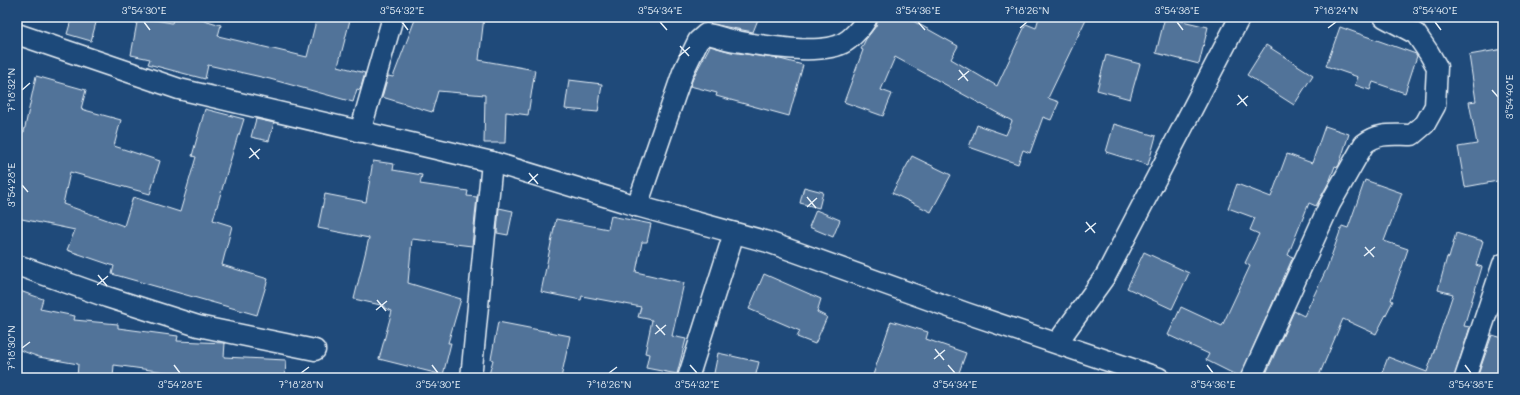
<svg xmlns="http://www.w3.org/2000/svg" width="1520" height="395" font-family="Mali,sans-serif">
<rect width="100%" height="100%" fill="#1f4a7a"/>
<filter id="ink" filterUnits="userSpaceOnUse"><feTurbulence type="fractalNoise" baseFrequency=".025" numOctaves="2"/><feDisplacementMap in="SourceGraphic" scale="8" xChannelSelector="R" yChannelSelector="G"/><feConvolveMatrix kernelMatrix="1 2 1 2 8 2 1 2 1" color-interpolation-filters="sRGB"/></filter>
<g filter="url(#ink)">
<!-- building -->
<g fill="#517399" stroke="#e8f1f8">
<polygon points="72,17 88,17 97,19 91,41 67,34"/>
<polygon points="138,17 172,23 174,17 194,17 221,25 218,36 307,57 317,17 339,17 350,20 338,66 365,73 360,90 357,89 353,102 270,79 208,65 205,79 148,64 150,59 131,55"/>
<polygon points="416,17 484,17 479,60 535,70 528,115 506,112 505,143 484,143 485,95 438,91 432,112 382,97 388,76 393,77"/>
<polygon points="707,17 759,17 753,32 706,23"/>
<polygon points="878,17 906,17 958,46 951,59 997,86 1026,24 1036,28 1039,17 1087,17 1048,98 1059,102 1051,120 1043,117 1030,153 1023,150 1018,164 969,147 977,125 1006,135 1012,121 895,57 881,90 892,94 883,116 844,102 863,50 861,49 866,39 876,26"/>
<polygon points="1165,17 1208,27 1199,64 1156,53"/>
<polygon points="1340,27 1416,54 1417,56 1405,93 1373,82 1370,90 1355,85 1358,77 1326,66"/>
<polygon points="1266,45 1313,75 1294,105 1247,75"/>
<polygon points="710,46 731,52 780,59 803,65 789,116 716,96 717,93 690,86 694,76"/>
<polygon points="1503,49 1503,180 1465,187 1458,147 1477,144 1469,102 1476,101 1469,55"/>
<polygon points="1106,55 1140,64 1130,99 1097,90"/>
<polygon points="36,76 86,90 81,109 121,120 114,146 160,161 150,194 70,172 63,204 124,226 133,197 180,212 196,157 192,156 205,109 244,119 239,135 238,135 213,220 232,226 222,265 268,279 257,315 112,274 114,266 67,250 75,230 17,218 17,131 24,132"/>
<polygon points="569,80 602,84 598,112 565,109"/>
<polygon points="256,119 274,123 269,141 251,137"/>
<polygon points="1114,124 1156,136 1148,165 1106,152"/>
<polygon points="1325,126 1349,134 1339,165 1338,167 1335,166 1330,180 1316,206 1309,203 1288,255 1293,257 1240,377 1206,360 1209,354 1168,335 1181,307 1222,326 1250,266 1245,263 1259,234 1250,230 1255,218 1228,208 1237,184 1271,197 1287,154 1312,163"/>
<polygon points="912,156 951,175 931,212 892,193"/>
<polygon points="373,161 394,164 393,170 422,175 420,184 468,191 467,196 477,197 472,246 412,239 408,283 461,299 448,343 451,343 443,375 379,359 392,311 384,308 385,306 354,299 369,238 318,228 325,194 366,202"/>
<polygon points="1365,180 1402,193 1384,241 1408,249 1391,300 1393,301 1376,334 1343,319 1318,378 1264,378 1294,311 1304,316 1327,268 1342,226 1348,228"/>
<polygon points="804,187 823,192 819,208 800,203"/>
<polygon points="499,208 513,211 508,235 497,233"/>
<polygon points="816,210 840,220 833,237 809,227"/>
<polygon points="611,216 651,224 647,242 642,242 636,272 684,283 672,336 686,339 677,374 646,368 649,354 645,353 652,320 638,317 641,307 582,296 581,300 541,292 556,219 608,229"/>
<polygon points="1456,233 1483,241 1476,265 1482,267 1464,326 1470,327 1454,378 1380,378 1388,357 1427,372 1453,294 1438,290 1447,257 1449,258"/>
<polygon points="1144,252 1189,273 1172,309 1127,288"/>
<polygon points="764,274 821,299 817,312 827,317 815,344 797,337 800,331 749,309"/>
<polygon points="17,290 43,299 40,309 75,316 74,320 118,324 118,328 178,336 177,341 225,343 224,357 286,360 285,378 187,378 187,375 114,365 113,378 77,378 78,364 39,357 17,349"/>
<polygon points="891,321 928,332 926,339 966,353 957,378 872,378"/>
<polygon points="498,322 570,336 561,378 488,378 493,360 491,359"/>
<polygon points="1492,335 1503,338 1503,365 1499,378 1477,378"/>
<polygon points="718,353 759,362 755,378 713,378"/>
</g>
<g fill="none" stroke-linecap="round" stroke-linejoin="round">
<!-- minor casing -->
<g stroke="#e8f1f8" stroke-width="23">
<g id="minor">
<polyline points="17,34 179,89 492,162 637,206 768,242 966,313 1159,378"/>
<polyline points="360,132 393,17"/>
<path d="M637 206 683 72 698 41 706 34C717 35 726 40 736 41 761 46 824 56 845 42 852 38 865 24 867 17"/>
<polyline points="17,265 107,297 198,326 315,350"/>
<polyline points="1057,343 1106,275 1240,17"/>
<polyline points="471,378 492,162"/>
<polyline points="688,378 734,233"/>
<path d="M1251 378 1330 204 1364 144C1379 132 1393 135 1412 135L1425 124 1435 106 1437 67 1429 53 1416 34 1384 17"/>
<polyline points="1465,378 1503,264"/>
</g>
</g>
<!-- minor -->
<use href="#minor" stroke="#1f4a7a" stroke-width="20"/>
</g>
</g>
<!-- ticks -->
<path fill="none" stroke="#e8f1f8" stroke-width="1.5" d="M144 22 150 30M402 22 408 30M660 22 667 30M918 22 925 30M1177 22 1183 30M1435 22 1441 30M1020 28 1027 22M1328 28 1336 22M680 46 689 56M679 56 690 47M959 70 968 81M958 80 969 71M22 90 30 83M1492 90 1498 97M1238 95 1247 106M1237 105 1248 96M250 148 259 159M249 158 260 149M529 173 538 184M528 183 538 174M22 185 28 192M807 197 816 208M807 207 817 198M1086 222 1095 233M1085 232 1096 223M1365 247 1374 257M1364 256 1375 247M98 275 107 286M97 285 108 276M377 300 386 311M376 310 387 301M656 325 665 335M655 334 666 325M22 348 30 342M935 349 944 360M934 359 945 350M174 365 180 373M432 365 438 373M690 365 697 373M948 365 955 373M1207 365 1213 373M1465 365 1471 373M301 373 309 367M609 373 617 367"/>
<!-- margin -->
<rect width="1520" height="395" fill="none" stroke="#1f4a7a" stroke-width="44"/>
<rect x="22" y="22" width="1476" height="351" fill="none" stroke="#e8f1f8" stroke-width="1.5"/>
<g font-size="10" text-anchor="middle" fill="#e8f1f8">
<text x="144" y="14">3°54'30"E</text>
<text x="402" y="14">3°54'32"E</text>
<text x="660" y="14">3°54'34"E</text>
<text x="918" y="14">3°54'36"E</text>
<text x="1027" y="14">7°18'26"N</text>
<text x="1177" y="14">3°54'38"E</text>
<text x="1336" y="14">7°18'24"N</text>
<text x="1435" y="14">3°54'40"E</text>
<text transform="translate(11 90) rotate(-90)" y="4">7°18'32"N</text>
<text transform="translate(1509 97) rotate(-90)" y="4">3°54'40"E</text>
<text transform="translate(11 185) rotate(-90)" y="4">3°54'28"E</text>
<text transform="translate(11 348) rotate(-90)" y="4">7°18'30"N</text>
<text x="180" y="388">3°54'28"E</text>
<text x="301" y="388">7°18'28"N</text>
<text x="438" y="388">3°54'30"E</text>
<text x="609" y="388">7°18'26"N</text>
<text x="697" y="388">3°54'32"E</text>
<text x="955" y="388">3°54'34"E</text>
<text x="1213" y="388">3°54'36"E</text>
<text x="1471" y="388">3°54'38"E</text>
</g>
</svg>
